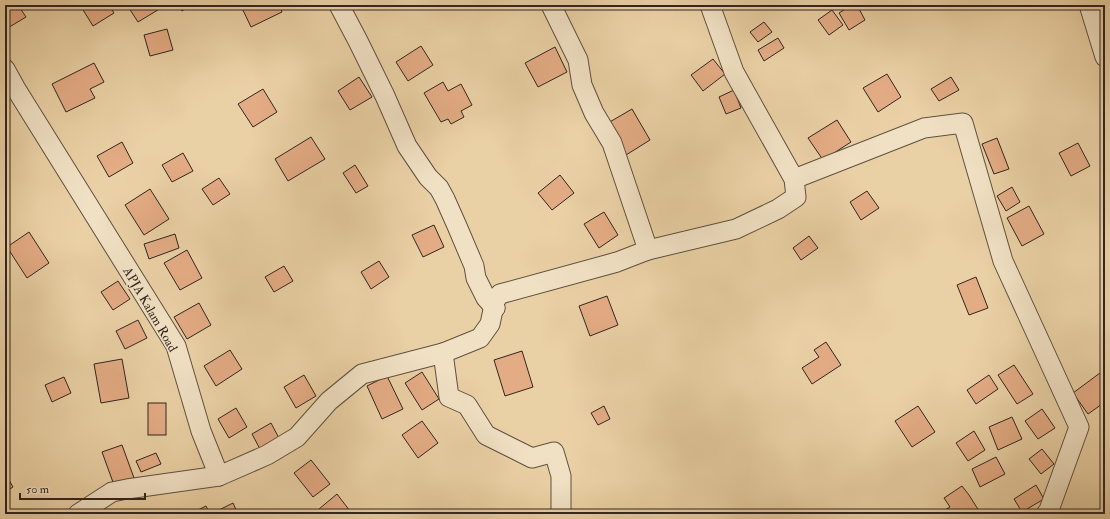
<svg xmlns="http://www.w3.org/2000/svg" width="1110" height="519" font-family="'IM FELL Double Pica',serif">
<rect width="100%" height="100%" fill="#ead1a5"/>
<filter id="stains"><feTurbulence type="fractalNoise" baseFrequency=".005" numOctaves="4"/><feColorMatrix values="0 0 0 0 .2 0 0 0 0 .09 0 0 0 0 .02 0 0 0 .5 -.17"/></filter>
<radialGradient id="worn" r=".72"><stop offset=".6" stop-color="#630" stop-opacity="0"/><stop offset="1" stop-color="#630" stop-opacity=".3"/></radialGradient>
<!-- building -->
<g fill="#e4ac85" stroke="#32251f">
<polygon points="5,5 18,5 26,17 6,29 5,28"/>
<polygon points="80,5 109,5 114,13 93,26"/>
<polygon points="127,5 166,5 138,22"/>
<polygon points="178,5 191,5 182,11"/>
<polygon points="243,5 279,5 282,12 251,27 241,6"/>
<polygon points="845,5 857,5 865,20 849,30 839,13 847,8"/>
<polygon points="832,10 843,25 829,35 818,20"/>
<polygon points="764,22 772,32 758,42 750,32"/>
<polygon points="167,29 173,50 150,56 144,35"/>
<polygon points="778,38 784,48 764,61 758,50"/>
<polygon points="421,46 433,65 408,81 396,62"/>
<polygon points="555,47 567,72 538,87 525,63"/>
<polygon points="713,59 725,74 703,91 691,75"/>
<polygon points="94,63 104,82 90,89 95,98 66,112 52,84"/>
<polygon points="887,74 901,97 878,112 863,88"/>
<polygon points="359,77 372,97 350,110 338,91"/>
<polygon points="951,77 959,90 939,101 931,89"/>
<polygon points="443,82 448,91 461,84 472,105 461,111 464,117 451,124 448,119 441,122 424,93"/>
<polygon points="263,89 277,112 253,127 238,104"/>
<polygon points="734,90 741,108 726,114 719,97"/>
<polygon points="632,109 650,140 626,155 608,123"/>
<polygon points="837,120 851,142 823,160 808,138"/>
<polygon points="311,137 325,159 288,181 275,159"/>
<polygon points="997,138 1009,169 994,174 982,144"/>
<polygon points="122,142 133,163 109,177 97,156"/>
<polygon points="1078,143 1090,166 1071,176 1059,153"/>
<polygon points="183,153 193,171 172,182 162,165"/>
<polygon points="355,165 368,186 356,193 343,173"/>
<polygon points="560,175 574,193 552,210 538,193"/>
<polygon points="219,178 230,194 213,205 202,189"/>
<polygon points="1012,187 1020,202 1006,211 997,196"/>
<polygon points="150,189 169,219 144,235 125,205"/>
<polygon points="867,191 879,208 861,220 850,202"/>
<polygon points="1029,206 1044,234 1022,246 1007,218"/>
<polygon points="604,212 618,235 599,248 584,224"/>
<polygon points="434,225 444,247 423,257 412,235"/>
<polygon points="29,232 49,263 27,278 7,247"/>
<polygon points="175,234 179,248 149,259 144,244"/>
<polygon points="809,236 818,248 801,260 793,248"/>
<polygon points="187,250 202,278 180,290 164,263"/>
<polygon points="379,261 389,277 371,289 361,272"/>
<polygon points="284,266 293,281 274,292 265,277"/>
<polygon points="976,277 988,308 969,315 957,285"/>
<polygon points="118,281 130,299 113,310 101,292"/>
<polygon points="607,296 618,325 590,336 579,306"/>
<polygon points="199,303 211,325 187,339 174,317"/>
<polygon points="138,320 147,338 125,349 116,331"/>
<polygon points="826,342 841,365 812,384 802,368 819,357 814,350"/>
<polygon points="230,350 242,369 216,386 204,366"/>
<polygon points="522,351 533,387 505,396 494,360"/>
<polygon points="122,359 129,398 101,403 94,364"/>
<polygon points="1014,365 1033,394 1017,404 998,375"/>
<polygon points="1104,370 1105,371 1105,402 1088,414 1073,393"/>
<polygon points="422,372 439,399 422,410 405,383"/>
<polygon points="304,375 316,396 296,408 284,387"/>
<polygon points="989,375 998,389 976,404 967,390"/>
<polygon points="387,376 403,409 382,419 367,386"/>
<polygon points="64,377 71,393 52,402 45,385"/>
<rect x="148" y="403" width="18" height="32"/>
<polygon points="604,406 610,419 598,425 591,413"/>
<polygon points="918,406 935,432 912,447 895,421"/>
<polygon points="236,408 247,427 229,438 218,419"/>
<polygon points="1042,409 1055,428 1038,439 1025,421"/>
<polygon points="1012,417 1022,439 998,450 989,427"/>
<polygon points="422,421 438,443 418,458 402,435"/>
<polygon points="271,423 280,440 261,451 252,434"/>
<polygon points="974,431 985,450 968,461 956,443"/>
<polygon points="122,445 134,478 114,485 102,452"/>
<polygon points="1042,449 1054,464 1041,474 1029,459"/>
<polygon points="156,453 161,464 141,472 136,461"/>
<polygon points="996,457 1005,474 980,487 972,469"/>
<polygon points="311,460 330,484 313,497 294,473"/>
<polygon points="5,473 13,487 5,492"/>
<polygon points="1036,485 1044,499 1022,512 1014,499"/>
<polygon points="962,486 969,495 981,514 945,514 943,511 950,507 944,498"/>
<polygon points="337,494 350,511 347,514 323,514 319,509"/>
<polygon points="233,503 238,514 214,514 213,513"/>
<polygon points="206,506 210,514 195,514 194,512"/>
</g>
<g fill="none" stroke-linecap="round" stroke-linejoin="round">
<!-- minor casing -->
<g stroke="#605040" stroke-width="21">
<g id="minor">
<polyline points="339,5 358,41 385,96 407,146 428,177 439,188 445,199 457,226 474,266 476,278 486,298 495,308"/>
<polyline points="551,5 578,60 582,85 594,113 612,143 648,250"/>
<polyline points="1089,5 1105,57"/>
<polyline points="5,69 16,89 176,346 201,431 219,476 127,489 112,492 78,514"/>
<polyline points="794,179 924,128 963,123 1003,261 1079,427 1049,510 1046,514"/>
<polyline points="219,476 267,455 297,437 329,401 362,374 443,353"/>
<polyline points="561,514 561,476 554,452 532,458 486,435 467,405 449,397 443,353 480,338 490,324 493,310 495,308 493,303 500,294 617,262 648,250 736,229 778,209 796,197 794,179 734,72 710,5"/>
</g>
</g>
<!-- minor -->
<use href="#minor" stroke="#f1e1c4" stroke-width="19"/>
</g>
<g text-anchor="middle" stroke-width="3" stroke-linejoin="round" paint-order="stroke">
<!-- street labels -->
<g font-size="13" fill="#32251f" stroke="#f1e1c4">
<text transform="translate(151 309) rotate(60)" y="5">APJA Kalam Road</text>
</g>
</g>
<!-- margin -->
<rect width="1110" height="519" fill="none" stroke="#ead1a5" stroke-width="20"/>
<rect x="6" y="6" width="1098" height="507" fill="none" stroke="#32251f" stroke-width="2"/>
<rect x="10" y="10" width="1090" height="499" fill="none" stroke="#32251f"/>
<!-- scale -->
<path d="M20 493v6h125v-6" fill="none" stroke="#32251f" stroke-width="2"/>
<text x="26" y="493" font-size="12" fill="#32251f" stroke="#f1e1c4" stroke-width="3" paint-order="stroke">50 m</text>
<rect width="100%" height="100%" filter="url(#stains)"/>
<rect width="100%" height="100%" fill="url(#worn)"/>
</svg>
